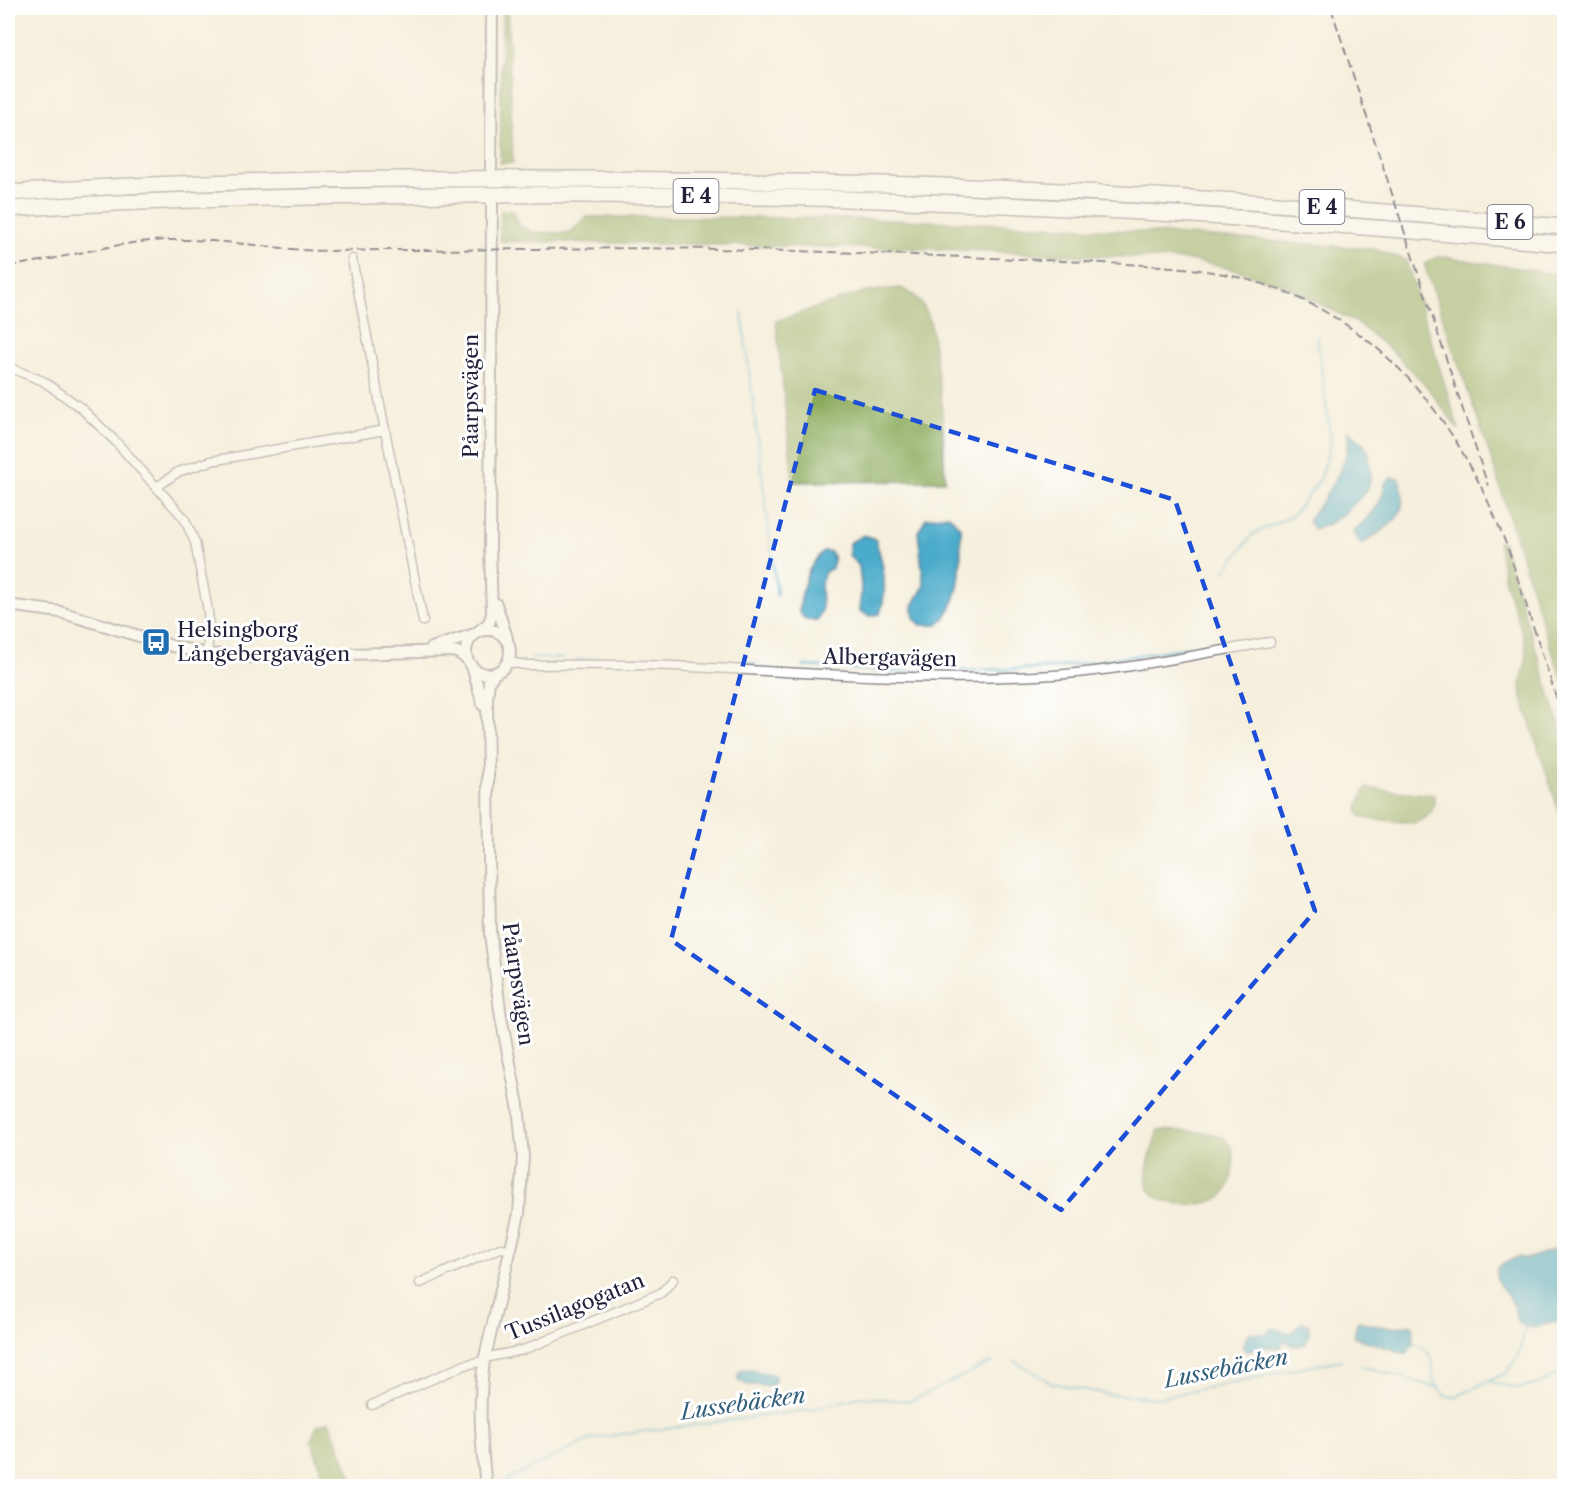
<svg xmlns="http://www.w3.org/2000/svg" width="1572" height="1494" font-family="'Libre Caslon Text',serif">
<rect width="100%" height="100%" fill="#fff"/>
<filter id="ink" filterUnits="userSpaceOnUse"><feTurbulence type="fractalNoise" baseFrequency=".0167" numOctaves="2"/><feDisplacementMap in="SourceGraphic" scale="12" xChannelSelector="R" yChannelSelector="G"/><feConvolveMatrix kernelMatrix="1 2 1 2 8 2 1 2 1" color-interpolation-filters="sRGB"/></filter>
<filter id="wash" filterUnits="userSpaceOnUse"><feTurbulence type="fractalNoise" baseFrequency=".008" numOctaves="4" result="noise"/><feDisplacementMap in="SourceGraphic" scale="24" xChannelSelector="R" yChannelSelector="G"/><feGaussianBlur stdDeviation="1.35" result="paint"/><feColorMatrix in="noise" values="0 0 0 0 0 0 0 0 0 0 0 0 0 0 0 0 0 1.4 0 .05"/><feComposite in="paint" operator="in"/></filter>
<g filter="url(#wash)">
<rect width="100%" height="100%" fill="#f5efdd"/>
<!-- forest -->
<g fill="#8caa5c" stroke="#57664c" stroke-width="1.5">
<polygon points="502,8 507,8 508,23 513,163 500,163"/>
<path d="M501 211H513L520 226 532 232 569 233 587 217C718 217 848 217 978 223 1110 228 1242 239 1374 249L1406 260 1459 430 1427 387 1392 351 1357 323 1286 286 1236 270 1190 260 939 249 500 241Z"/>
<polygon points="1438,256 1564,275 1564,684 1545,632 1492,461 1424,264"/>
<path d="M900 288C916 293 924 305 930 320L942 404 945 481 793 482 776 321 864 292Z"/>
<polygon points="1498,541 1502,542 1564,739 1564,827 1522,698 1521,685 1527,655 1523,634 1505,582"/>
<path d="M1366 788 1434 795C1436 810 1428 820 1413 823L1362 818C1353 809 1362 798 1366 788Z"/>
<path d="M1158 1130C1172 1131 1215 1130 1225 1139 1234 1147 1235 1158 1233 1168 1232 1177 1230 1187 1224 1194 1210 1210 1153 1209 1147 1184 1144 1170 1154 1144 1158 1130Z"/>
<polygon points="329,1421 355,1486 327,1486 311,1440 317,1426"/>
</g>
<!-- water -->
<g fill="#4babca" stroke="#366682" stroke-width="1.5">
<path d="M1348 431 1363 443 1369 452 1371 476 1368 489 1348 511 1327 525 1314 530 1308 521C1324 498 1353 460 1348 431Z"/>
<path d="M1391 477 1399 479C1412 519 1390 524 1361 545L1353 531C1370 516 1382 507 1385 483Z"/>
<path d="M949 515 961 529C960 565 965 597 938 625H921L914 618 913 606 924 586 918 532 926 518Z"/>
<path d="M864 535 875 539C884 563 888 590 880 614L869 616 860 611 861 586 859 566 849 555V543Z"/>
<path d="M824 551 831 552 834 560 832 568 825 572 821 583 822 610 817 620H806L799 612C802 590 806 565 824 551Z"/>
<path d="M1564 1247V1319L1535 1328 1520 1325C1515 1320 1516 1315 1514 1307 1509 1294 1492 1283 1497 1267L1519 1256 1524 1259C1539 1256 1550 1250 1564 1247Z"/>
<path d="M1358 1321C1375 1325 1392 1331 1409 1324L1413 1326V1343L1407 1354 1353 1337Z"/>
<polygon points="1303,1322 1309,1325 1309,1334 1306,1344 1294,1346 1284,1341 1281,1348 1264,1347 1247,1352 1242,1347 1249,1332 1266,1334 1272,1328 1290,1333"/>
<polygon points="746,1369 774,1375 776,1380 771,1386 749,1385 738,1381 738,1375 740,1371"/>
</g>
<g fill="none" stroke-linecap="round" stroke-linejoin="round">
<!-- stream -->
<g stroke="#4babca" stroke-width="2">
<polyline points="742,313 777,596"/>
<polyline points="1224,572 1253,534 1293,515 1321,478 1331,441 1317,336"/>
<polyline points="530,658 563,658"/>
<polyline points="576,659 659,659"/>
<polyline points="683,659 756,664"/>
<polyline points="804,666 898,672 1052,668 1205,645"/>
<path d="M1413 1343C1432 1348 1434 1363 1433 1381L1439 1387"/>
<polyline points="1015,1361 1052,1383 1106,1394 1158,1398 1341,1360"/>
<path d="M1362 1366 1439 1388 1446 1396 1456 1397 1488 1381C1525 1393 1531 1388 1564 1371"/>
<polyline points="1488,1381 1506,1373 1518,1356 1526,1328"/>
<polyline points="499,1486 511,1478 593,1438 809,1410 859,1397 911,1401 992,1362"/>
</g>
</g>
</g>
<g filter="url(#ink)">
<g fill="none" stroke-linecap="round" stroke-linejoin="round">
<!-- minor casing -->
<g stroke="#8c888c" stroke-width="11">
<g id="minor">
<polyline points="8,367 43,381 81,408 116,442 184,518 195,542 208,611 209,630 207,654"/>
<polyline points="385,430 423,621"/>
<polyline points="157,487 178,472 211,461 385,430 352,259"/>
<path d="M508 662 526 665C575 665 624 664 672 666 799 672 926 683 1054 675 1126 670 1198 654 1270 642"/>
<polyline points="420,1283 500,1248 512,1249"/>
<polyline points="484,1358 523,1350 661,1293 673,1280"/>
<polyline points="372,1405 465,1365 484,1361"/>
</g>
</g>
<!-- tertiary casing -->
<g stroke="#8c888c" stroke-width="14">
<g id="tertiary">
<polyline points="491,169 492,8"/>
<polyline points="496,604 507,638"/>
<polyline points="8,605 60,612 172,646 207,654 251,657 450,651 457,652 467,659"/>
<circle cx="488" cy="652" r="22"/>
<polyline points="479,631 489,623 492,614 490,547 492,203"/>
<polyline points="432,648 475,634"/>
<polyline points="472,666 483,705"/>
<path d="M486 1486C481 1444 478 1403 484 1361L519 1214 523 1156 518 1105 501 1017 490 934 487 699 489 681 495 673"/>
</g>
</g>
<!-- motorway casing -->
<g stroke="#8c888c" stroke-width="18">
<g id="motorway">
<path d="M8 193C192 180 378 178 563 179 749 180 934 183 1119 194 1268 202 1416 214 1564 227"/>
<path d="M8 209C161 199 316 196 469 195 835 192 1200 210 1564 244"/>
</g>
</g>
<!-- minor -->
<use href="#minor" stroke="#fff" stroke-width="8"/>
<!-- tertiary -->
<use href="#tertiary" stroke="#fff" stroke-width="10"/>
<!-- motorway -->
<use href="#motorway" stroke="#fff" stroke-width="15"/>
<!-- rail -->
<g stroke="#22223b" stroke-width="2" stroke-dasharray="9 4.5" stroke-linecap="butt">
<polyline points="1331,8 1488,486"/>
<path d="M8 266C62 260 114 241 170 240 215 239 258 246 302 250 332 252 363 250 393 250 500 250 608 247 715 249 806 251 896 254 987 258 1026 259 1064 261 1103 263 1177 266 1243 269 1311 304 1415 358 1471 450 1511 557"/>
<polyline points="1508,549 1564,721"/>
</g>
</g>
</g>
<!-- marked area -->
<path d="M0 0H1572V1494H0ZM815 390 1175 500 1315 911 1061 1210 671 940Z" fill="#f5efdd" fill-opacity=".55" fill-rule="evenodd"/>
<path fill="none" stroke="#1d4ed8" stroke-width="4.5" stroke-dasharray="12 8" stroke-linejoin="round" d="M815 390 1175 500 1315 911 1061 1210 671 940Z"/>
<!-- icons -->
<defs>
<g id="bus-square" transform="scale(1.5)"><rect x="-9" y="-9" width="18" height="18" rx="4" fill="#1f6fb2" stroke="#fff"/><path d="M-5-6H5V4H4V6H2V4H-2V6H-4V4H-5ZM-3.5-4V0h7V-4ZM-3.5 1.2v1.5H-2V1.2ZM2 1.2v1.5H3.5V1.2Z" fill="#fff"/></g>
</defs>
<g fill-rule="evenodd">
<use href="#bus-square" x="156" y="642"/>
</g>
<g text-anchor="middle" stroke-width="6" stroke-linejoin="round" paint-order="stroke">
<!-- shield labels -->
<g fill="#fff" stroke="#646476" stroke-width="1.5">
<rect x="673.5" y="179" width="45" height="34" rx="4.5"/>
<rect x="1299.5" y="190" width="45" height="34" rx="4.5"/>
<rect x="1487.5" y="205" width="45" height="34" rx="4.5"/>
</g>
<g font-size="20" font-weight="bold" fill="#22223b">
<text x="696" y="203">E 4</text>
<text x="1322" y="214">E 4</text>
<text x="1510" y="229">E 6</text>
</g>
<!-- street labels -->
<g font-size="21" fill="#22223b" stroke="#fff">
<text transform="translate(471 396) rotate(-90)" y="7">Påarpsvägen</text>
<text transform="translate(890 658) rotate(1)" y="7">Albergavägen</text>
<text transform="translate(518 984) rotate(82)" y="7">Påarpsvägen</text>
<text transform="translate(575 1307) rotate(-22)" y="7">Tussilagogatan</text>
</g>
<!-- poi labels -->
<g font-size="21" fill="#22223b" stroke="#fff" text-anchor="start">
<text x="177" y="637">Helsingborg<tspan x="177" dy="24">Långebergavägen</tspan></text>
</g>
<!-- water labels -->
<g font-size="22" font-style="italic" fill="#34607b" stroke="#fff">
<text transform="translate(1226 1368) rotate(-11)" y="8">Lussebäcken</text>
<text transform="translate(743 1403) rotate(-8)" y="8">Lussebäcken</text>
</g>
</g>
<!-- margin -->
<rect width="1572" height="1494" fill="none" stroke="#fff" stroke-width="30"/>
</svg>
